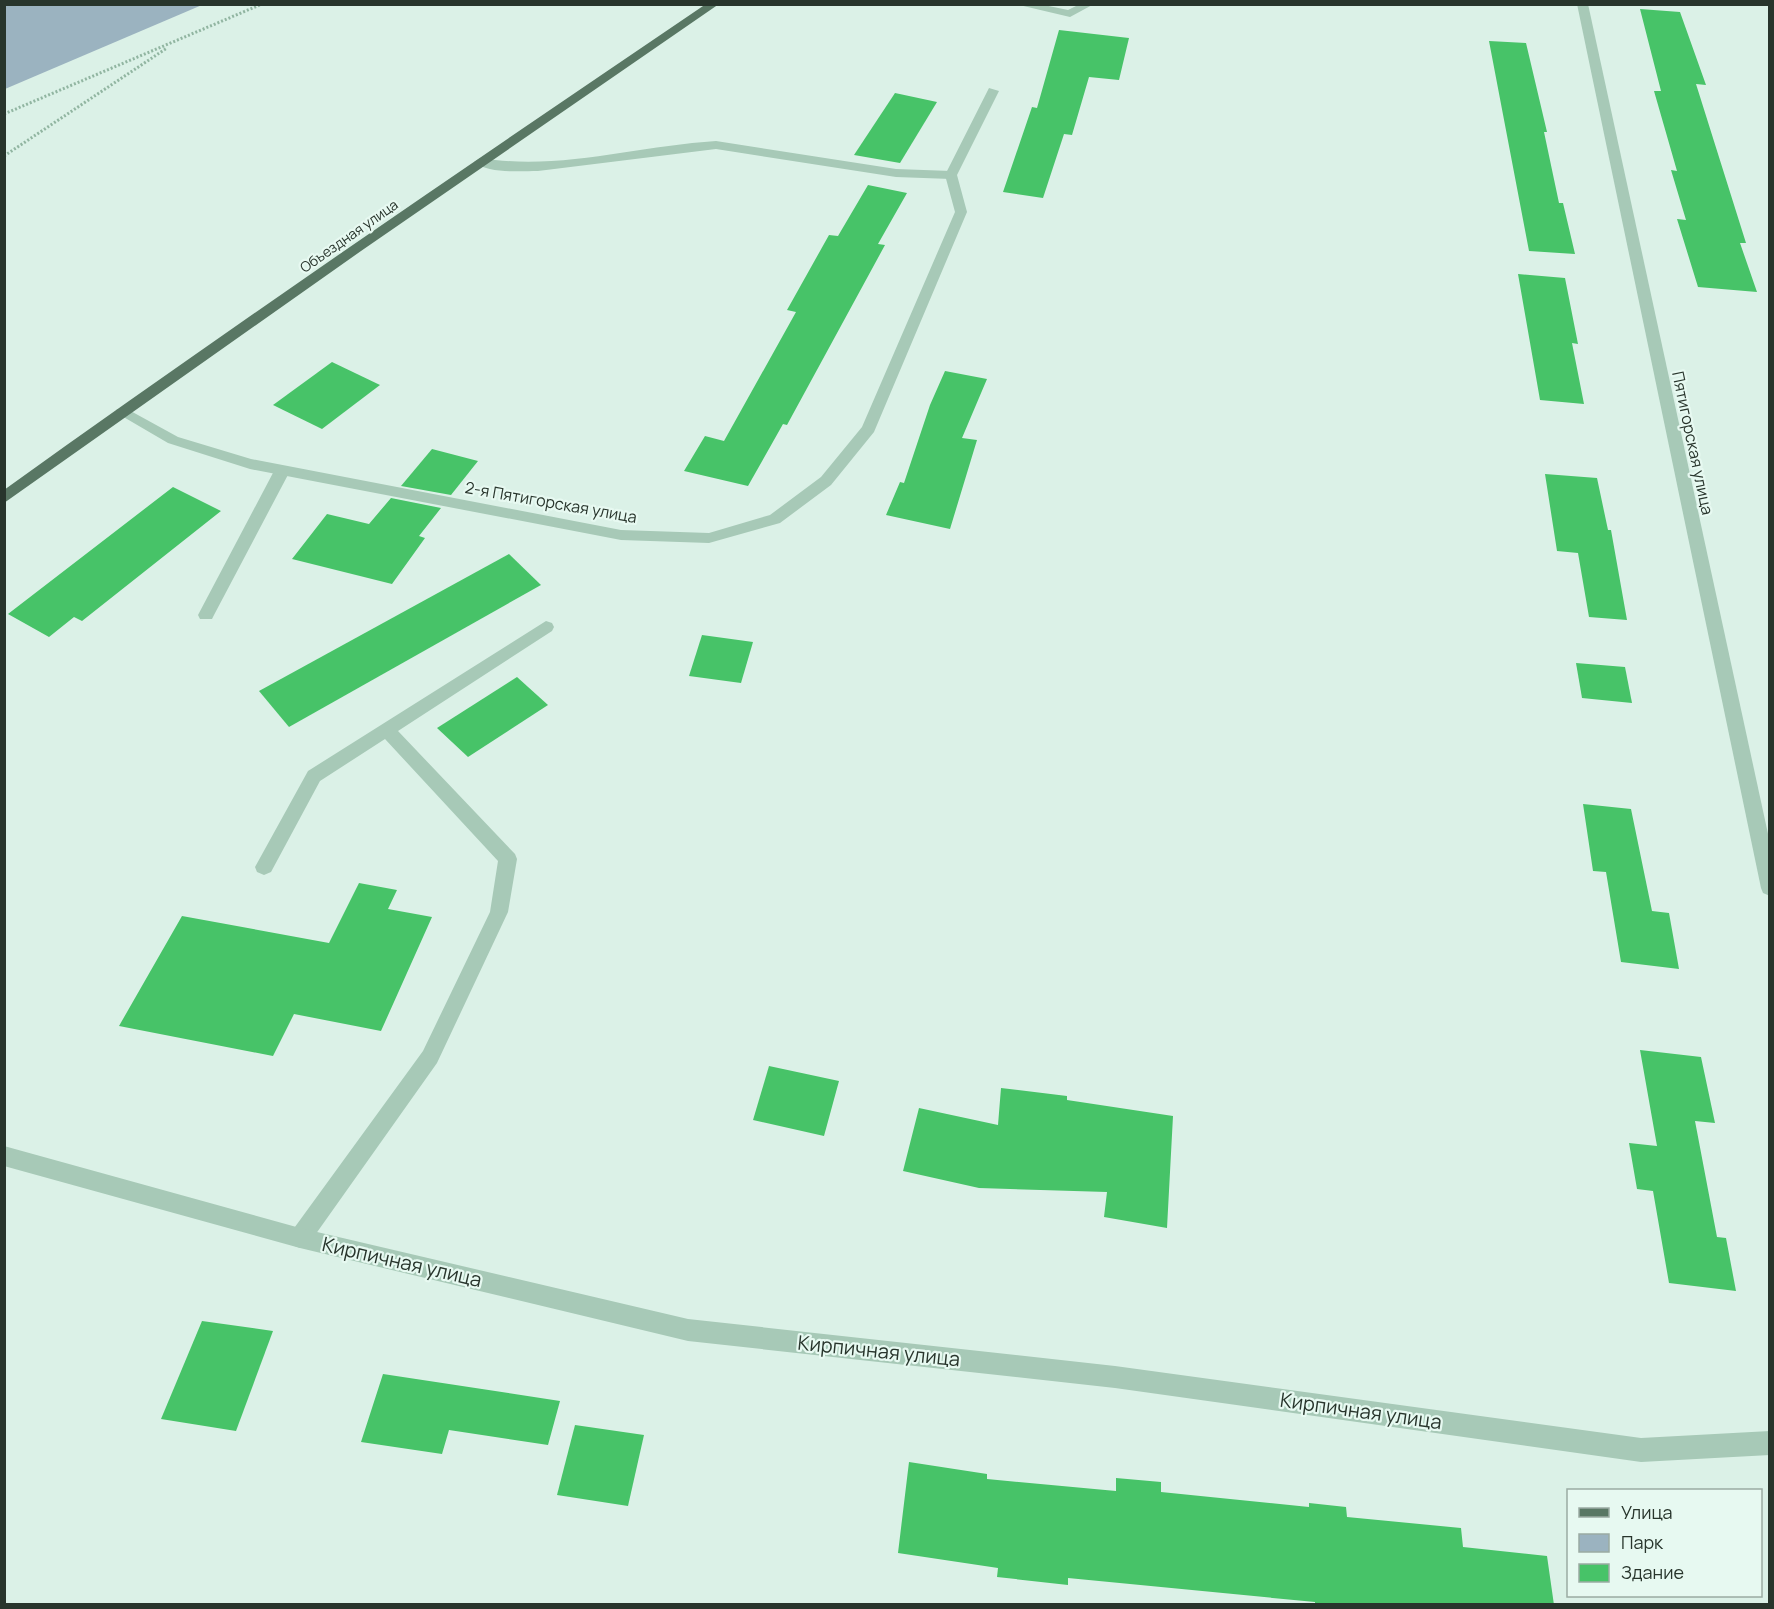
<svg xmlns="http://www.w3.org/2000/svg" width="1774" height="1609" font-family="Manrope,sans-serif">
<rect width="100%" height="100%" fill="#dbf1e7"/>
<!-- green -->
<polygon fill="#9bb3c0" points="5,4 202,4 202,5 5,89"/>
<!-- building -->
<g fill="#47c368">
<polygon points="1640,9 1680,12 1706,85 1696,84 1746,243 1740,243 1757,292 1698,287 1677,219 1686,220 1671,170 1677,171 1654,91 1661,91"/>
<polygon points="1059,30 1129,38 1119,80 1089,77 1072,135 1064,134 1043,198 1003,192 1032,107 1037,108"/>
<polygon points="1489,41 1526,43 1547,132 1544,132 1559,203 1563,203 1575,254 1529,251"/>
<polygon points="895,93 937,102 900,163 854,155"/>
<polygon points="868,185 907,193 878,244 885,245 787,425 783,424 748,486 684,471 705,436 724,441 796,312 787,310 829,235 838,236"/>
<polygon points="1518,274 1565,278 1578,344 1572,343 1584,404 1540,400"/>
<polygon points="332,362 380,385 322,429 273,405"/>
<polygon points="945,371 987,379 962,438 977,440 950,529 886,515 900,482 904,483 930,405"/>
<polygon points="432,449 478,461 451,495 401,486"/>
<polygon points="1545,474 1597,478 1608,530 1611,530 1627,620 1589,617 1578,553 1557,551"/>
<polygon points="173,487 221,511 82,621 74,617 49,637 8,614"/>
<polygon points="391,498 441,508 419,536 425,538 392,584 292,559 327,514 369,524"/>
<polygon points="509,554 541,585 289,727 259,691"/>
<polygon points="702,635 753,642 741,683 689,676"/>
<polygon points="1576,663 1625,667 1632,703 1582,698"/>
<polygon points="517,677 548,705 468,757 437,728"/>
<polygon points="1583,804 1631,809 1652,911 1669,913 1679,969 1621,962 1606,872 1593,871"/>
<polygon points="359,883 397,890 388,909 432,917 381,1031 294,1014 273,1056 119,1026 182,916 329,943"/>
<polygon points="1640,1050 1701,1057 1715,1123 1695,1121 1717,1237 1726,1238 1736,1291 1669,1283 1653,1191 1637,1189 1629,1143 1657,1146"/>
<polygon points="769,1066 839,1081 824,1136 753,1120"/>
<polygon points="1001,1088 1067,1096 1067,1100 1173,1116 1167,1228 1104,1217 1107,1192 979,1188 903,1171 919,1108 998,1125"/>
<polygon points="202,1321 273,1331 236,1431 161,1419"/>
<polygon points="383,1374 560,1401 548,1445 449,1430 442,1454 361,1442"/>
<polygon points="575,1425 644,1435 628,1506 557,1495"/>
<polygon points="909,1462 987,1474 987,1479 1116,1491 1116,1478 1161,1482 1161,1492 1309,1507 1309,1503 1346,1507 1347,1517 1461,1528 1463,1547 1547,1556 1554,1605 1315,1605 1315,1602 1068,1578 1068,1585 997,1577 998,1568 898,1553"/>
</g>
<g fill="none" stroke-linecap="round" stroke-linejoin="round">
<!-- path -->
<g stroke="#91b5a1" stroke-width="3" stroke-dasharray="2 2" stroke-linecap="butt">
<polyline points="4,114 262,4"/>
<polyline points="4,156 167,48"/>
</g>
<!-- lane -->
<g fill="#a7c9b7" fill-rule="evenodd">
<polygon points="1015,4 1039,4 1068,10 1080,4 1094,4 1070,17"/>
<path d="M716 141 896 169 951 171 957 175 951 179 896 177 716 149 538 171C520 171 488 174 474 162L480 158C560 171 636 146 716 141Z"/>
<polygon points="282,466 290,471 214,615 212,619 200,619 198,615 274,471"/>
<polygon points="546,621 552,623 554,627 552,631 398,731 515,854 517,859 508,912 437,1063 308,1245 300,1248 292,1245 289,1238 292,1231 423,1051 490,912 498,861 385,739 320,781 271,872 264,875 257,872 255,867 308,771"/>
</g>
<!-- street -->
<g fill="#a7c9b7" fill-rule="evenodd">
<polygon points="1577,4 1588,4 1770,843 1770,896 1763,893 1761,888"/>
<polygon points="989,88 999,91 957,175 967,212 874,432 831,485 780,523 709,543 621,540 250,469 168,443 115,412 117,409 127,409 178,437 251,459 621,530 709,533 770,515 821,477 862,427 955,212 945,175"/>
<polygon points="4,1146 300,1228 688,1319 1115,1366 1641,1438 1770,1431 1770,1455 1641,1462 1115,1388 688,1341 300,1248 4,1166"/>
</g>
<!-- primary -->
<path fill="#597764" fill-rule="evenodd" d="M706 4H719L361 251 4 503V490C235 324 470 164 706 4Z"/>
</g>
<g text-anchor="middle" stroke-width="4.5" stroke-linejoin="round" paint-order="stroke">
<!-- far-street labels -->
<g font-size="14" fill="#28352c" stroke="#e7f9f1">
<text transform="translate(349 236) rotate(-35)" y="5">Объездная улица</text>
</g>
<!-- street labels -->
<g font-size="16" fill="#28352c" stroke="#e7f9f1">
<text transform="translate(1693 443) rotate(78)" y="6">Пятигорская улица</text>
<text transform="translate(551 502) rotate(10)" y="6">2-я Пятигорская улица</text>
</g>
<!-- near-street labels -->
<g font-size="20" fill="#28352c" stroke="#e7f9f1">
<text transform="translate(402 1262) rotate(13)" y="7">Кирпичная улица</text>
<text transform="translate(879 1351) rotate(6)" y="7">Кирпичная улица</text>
<text transform="translate(1361 1411) rotate(8)" y="7">Кирпичная улица</text>
</g>
</g>
<!-- border -->
<rect width="1774" height="1609" fill="none" stroke="#28352c" stroke-width="12"/>
<!-- legend -->
<rect x="1567" y="1489" width="195" height="108" fill="#e7f9f1" stroke="#9baba2" stroke-width="1.5"/>
<rect x="1579" y="1508" width="30" height="9" fill="#597764" stroke="#9baba2" stroke-width="1.5"/>
<text x="1621" y="1519" font-size="18" fill="#28352c">Улица</text>
<rect x="1579" y="1534" width="30" height="18" fill="#9bb3c0" stroke="#9baba2" stroke-width="1.5"/>
<text x="1621" y="1549" font-size="18" fill="#28352c">Парк</text>
<rect x="1579" y="1564" width="30" height="18" fill="#47c368" stroke="#9baba2" stroke-width="1.5"/>
<text x="1621" y="1579" font-size="18" fill="#28352c">Здание</text>
</svg>
